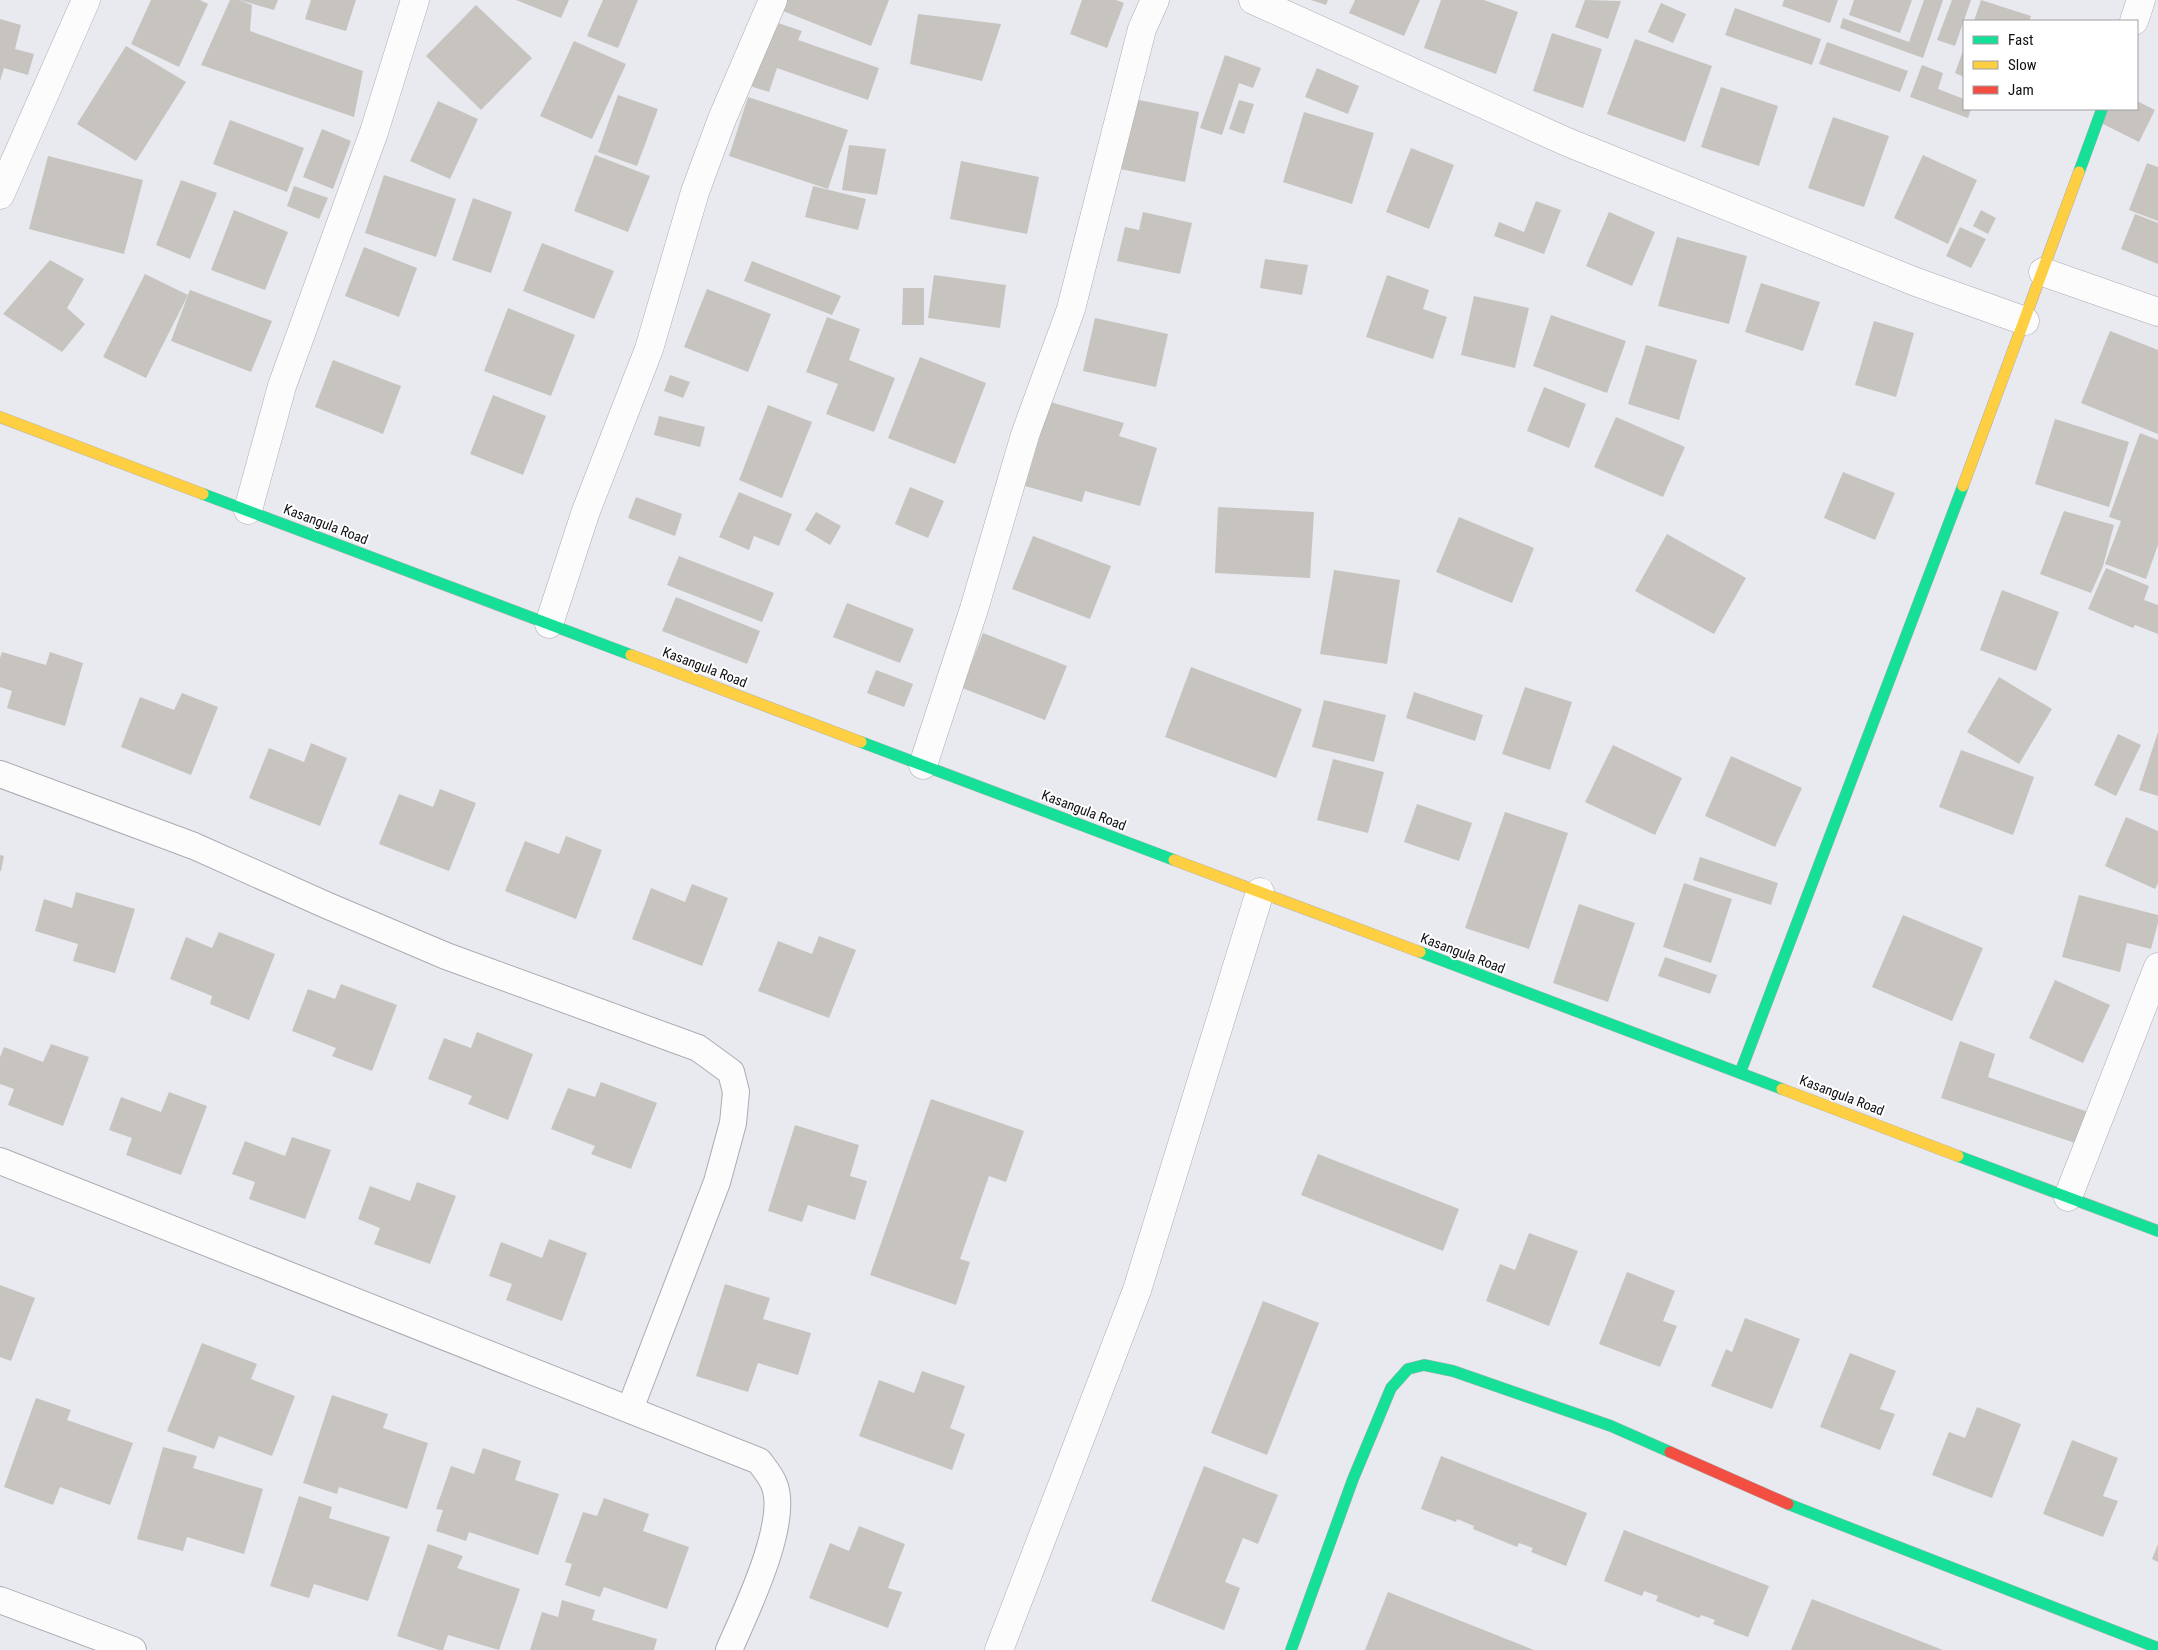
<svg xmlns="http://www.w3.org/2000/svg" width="2158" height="1650" font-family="'Roboto Condensed',sans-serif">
<rect width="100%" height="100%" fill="#e8eaf0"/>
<!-- building -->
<g fill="#c7c4bf">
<polygon points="151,0 200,0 208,4 179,67 131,44"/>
<polygon points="230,0 239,0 252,5 250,31 363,71 354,117 201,65"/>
<polygon points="239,0 278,0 274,10"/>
<polygon points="311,0 356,0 346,31 305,19"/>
<polygon points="516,0 569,0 561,18"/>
<polygon points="603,0 638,0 618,48 587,36"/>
<polygon points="787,0 889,0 871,46 783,11"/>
<polygon points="1082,0 1116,0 1124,3 1107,48 1070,34"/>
<polygon points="1311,0 1328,0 1326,5"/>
<polygon points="1355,0 1420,0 1404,36 1349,13"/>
<polygon points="1441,0 1484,0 1518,12 1496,74 1424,48"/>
<polygon points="1585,0 1621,1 1608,39 1575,27"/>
<polygon points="1784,0 1838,0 1830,23 1782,6"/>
<polygon points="1854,0 1912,0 1900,33 1849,15"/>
<polygon points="1924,0 1943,0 1923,58 1840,28 1843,18 1909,42"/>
<polygon points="1952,0 1971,0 1955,46 1937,40"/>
<polygon points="1981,0 2031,16 2029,21 1974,21"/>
<polygon points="1661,3 1686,14 1673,43 1648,32"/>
<polygon points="476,5 532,58 481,110 426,56"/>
<polygon points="1735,8 1821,39 1812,65 1725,35"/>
<polygon points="918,14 1001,24 982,81 910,64"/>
<polygon points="0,19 21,25 15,49 34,54 28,75 4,68 0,81"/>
<polygon points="772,21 802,31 798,40 879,68 868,100 777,68 769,92 750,86"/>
<polygon points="1552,33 1602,49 1583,108 1533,91"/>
<polygon points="1635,39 1712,66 1685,142 1607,114"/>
<polygon points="574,41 626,64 592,139 540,116"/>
<polygon points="1827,42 1908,71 1900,92 1819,64"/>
<polygon points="126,46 186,82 136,161 77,124"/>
<polygon points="1964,48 1964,77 1955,73"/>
<polygon points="1225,55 1261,68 1253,88 1239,83 1222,135 1200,128"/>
<polygon points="1922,65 1943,73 1938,89 1964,99 1964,109 1971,109 1968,118 1910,97"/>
<polygon points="1317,68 1359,86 1348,114 1305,97"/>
<polygon points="1721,87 1778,106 1759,166 1701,147"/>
<polygon points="618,95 658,109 637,166 598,152"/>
<polygon points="748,97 848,130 828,189 729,156"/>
<polygon points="1134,99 1199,112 1185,182 1120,169"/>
<polygon points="1239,100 1254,104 1244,134 1229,129"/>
<polygon points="438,101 478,119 450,179 410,161"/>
<polygon points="2137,101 2155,110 2139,142 2101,123 2108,109 2137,109"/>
<polygon points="1304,112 1374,133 1352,204 1283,182"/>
<polygon points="1833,117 1889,136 1864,207 1808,188"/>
<polygon points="230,120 304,148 287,192 213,164"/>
<polygon points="322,129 351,141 333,189 303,177"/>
<polygon points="849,145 886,149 877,195 842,190"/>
<polygon points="1411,148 1454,165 1429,229 1386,212"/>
<polygon points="595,155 650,176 628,232 574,211"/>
<polygon points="1923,155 1977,180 1948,244 1894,218"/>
<polygon points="48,156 143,180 124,254 29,229"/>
<polygon points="961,161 1039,177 1027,234 950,219"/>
<polygon points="2147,163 2158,167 2158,221 2129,210"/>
<polygon points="384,175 456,199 436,257 365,233"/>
<polygon points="181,180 217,193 190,259 156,245"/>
<polygon points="294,186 328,198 319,219 287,206"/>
<polygon points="813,186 866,199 858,230 805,217"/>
<polygon points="473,198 512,212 491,273 452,260"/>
<polygon points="1536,201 1561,210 1544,254 1494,236 1499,222 1524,232"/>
<polygon points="234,210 288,232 265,290 211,270"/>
<polygon points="1981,210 1996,218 1988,234 1973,226"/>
<polygon points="1143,212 1192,223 1180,274 1117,261 1125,227 1139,230"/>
<polygon points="1609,212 1655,232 1632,286 1586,266"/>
<polygon points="2135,214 2158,223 2158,264 2121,249"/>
<polygon points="1960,227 1986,239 1971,268 1946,256"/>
<polygon points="1677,237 1747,256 1729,324 1658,306"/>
<polygon points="542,243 614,271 594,319 523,291"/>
<polygon points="364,247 417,268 399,317 345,296"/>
<polygon points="1265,259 1308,265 1302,295 1260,288"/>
<polygon points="50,260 84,279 67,308 85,324 62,352 3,314"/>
<polygon points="752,261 841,296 832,315 744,281"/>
<polygon points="145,274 188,295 190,290 272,321 251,372 171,341 188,295 146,378 103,357"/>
<polygon points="934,275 1006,285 1000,328 928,318"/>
<polygon points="1387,275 1429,290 1423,309 1447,317 1433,359 1366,337"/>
<polygon points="1761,283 1820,302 1803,351 1745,332"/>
<polygon points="903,288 924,288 924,325 902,325"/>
<polygon points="707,289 771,314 748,372 684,347"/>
<polygon points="1474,296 1529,308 1515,368 1461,355"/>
<polygon points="508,308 575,335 551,396 484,371"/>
<polygon points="1551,315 1626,341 1607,393 1533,366"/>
<polygon points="827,317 860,329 849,360 895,378 874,432 826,414 838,384 806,372"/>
<polygon points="1095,318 1168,334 1156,387 1083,371"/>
<polygon points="1874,321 1914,333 1896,397 1855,385"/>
<polygon points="2110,331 2158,350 2158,434 2081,403"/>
<polygon points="1646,345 1697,360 1679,420 1628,404"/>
<polygon points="920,357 986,383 955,464 888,438"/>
<polygon points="333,360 401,386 383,434 315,407"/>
<polygon points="670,375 690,382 683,398 664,391"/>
<polygon points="1544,387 1586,404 1569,448 1527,431"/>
<polygon points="493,395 546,416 523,475 470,454"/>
<polygon points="1050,402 1124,423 1119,436 1157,448 1140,506 1085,491 1082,502 1025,486"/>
<polygon points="768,405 812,422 782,498 739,480"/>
<polygon points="659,416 705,427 700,447 654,435"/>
<polygon points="1616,417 1685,447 1663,497 1594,467"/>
<polygon points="2055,419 2129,442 2109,507 2035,484"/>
<polygon points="2140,433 2158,440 2158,545 2146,579 2105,564 2121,521 2109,517"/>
<polygon points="1843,472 1895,493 1875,540 1824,518"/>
<polygon points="910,487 944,501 928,538 895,524"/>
<polygon points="739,492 792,514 779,546 754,536 749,550 719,537"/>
<polygon points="636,497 682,514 675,536 628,518"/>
<polygon points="1218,507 1314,512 1310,578 1215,573"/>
<polygon points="2064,511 2114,525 2103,566 2091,593 2040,574"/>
<polygon points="816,512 841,526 830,545 805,530"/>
<polygon points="1459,517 1534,548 1512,603 1436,572"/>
<polygon points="1667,534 1746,578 1714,634 1635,591"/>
<polygon points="1033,536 1111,566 1090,619 1012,589"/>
<polygon points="679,556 774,593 762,622 667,585"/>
<polygon points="2106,568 2149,586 2144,600 2158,605 2158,634 2135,625 2133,628 2088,609"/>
<polygon points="1334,570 1400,580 1387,664 1320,654"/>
<polygon points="2002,590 2059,612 2036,671 1980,650"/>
<polygon points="676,597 760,631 747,664 662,631"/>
<polygon points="847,603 914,629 900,663 833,637"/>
<polygon points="983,633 1067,666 1045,720 962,688"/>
<polygon points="2,652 46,665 50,652 83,663 65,726 7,708 12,691 0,687 0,658"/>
<polygon points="1191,667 1302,709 1276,778 1165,737"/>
<polygon points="876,670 913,684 904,707 867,693"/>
<polygon points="1999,677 2052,709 2019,764 1967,732"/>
<polygon points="1525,687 1572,702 1550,770 1502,754"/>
<polygon points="1414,692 1483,715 1475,741 1406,718"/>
<polygon points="182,693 218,707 191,775 121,747 140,697 174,710"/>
<polygon points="1324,700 1386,715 1374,762 1312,747"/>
<polygon points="2158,732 2158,796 2139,790"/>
<polygon points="2118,734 2141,745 2116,796 2094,785"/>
<polygon points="311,743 347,758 320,826 249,798 269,748 304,762"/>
<polygon points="1613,745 1682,778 1655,835 1585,802"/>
<polygon points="1961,750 2034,777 2013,835 1939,807"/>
<polygon points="1731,756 1802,788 1775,847 1705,816"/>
<polygon points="1333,759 1384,772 1368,833 1317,820"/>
<polygon points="440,789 476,803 449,871 379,844 399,794 433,807"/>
<polygon points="1417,804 1472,823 1459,861 1404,842"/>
<polygon points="1505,812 1568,833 1529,949 1465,928"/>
<polygon points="2126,817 2158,831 2158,883 2155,889 2105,866"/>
<polygon points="566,836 602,850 576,919 505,891 525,841 559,854"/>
<polygon points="0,855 4,856 1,871 0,871"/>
<polygon points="1700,857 1778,883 1771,905 1693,880"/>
<polygon points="1684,883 1732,899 1711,963 1663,947"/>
<polygon points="692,884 728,898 702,966 632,939 651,888 685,902"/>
<polygon points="76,892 135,909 115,973 73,961 78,944 35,931 44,899 72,908"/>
<polygon points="2079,895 2158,915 2158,923 2151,949 2127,943 2120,972 2062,957"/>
<polygon points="1579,904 1635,923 1608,1002 1553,983"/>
<polygon points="1903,915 1983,948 1952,1021 1872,987"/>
<polygon points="219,932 275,954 249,1020 210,1004 212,996 170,979 186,937 212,948"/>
<polygon points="819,936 856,950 829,1018 758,991 778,941 812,954"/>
<polygon points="1665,957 1717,975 1710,994 1658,976"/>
<polygon points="2055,980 2110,1005 2083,1063 2029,1038"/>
<polygon points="341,984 397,1005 372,1071 332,1056 336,1048 292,1031 308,989 335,999"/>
<polygon points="477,1032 533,1054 508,1120 468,1104 472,1096 428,1079 444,1038 471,1048"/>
<polygon points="1960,1041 1995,1054 1988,1077 2091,1113 2081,1145 1941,1098"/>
<polygon points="51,1044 89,1057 63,1126 8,1105 14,1089 0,1084 0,1057 4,1047 43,1062"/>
<polygon points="601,1082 657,1103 631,1169 591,1154 595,1146 551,1129 568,1088 595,1097"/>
<polygon points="169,1092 207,1106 181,1175 126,1155 132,1138 109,1130 121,1097 161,1112"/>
<polygon points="931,1099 1024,1131 1006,1182 989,1176 960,1259 970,1262 956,1305 870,1275"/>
<polygon points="795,1125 859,1145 850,1176 867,1181 855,1220 808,1205 802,1222 768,1211"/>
<polygon points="292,1137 331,1150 305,1219 249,1199 255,1182 232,1174 245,1141 285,1156"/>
<polygon points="1318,1154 1459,1209 1443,1251 1301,1195"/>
<polygon points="417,1182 456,1196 430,1264 374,1244 380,1228 358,1219 370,1186 410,1201"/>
<polygon points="1529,1233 1578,1251 1549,1326 1486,1301 1500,1264 1515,1270"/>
<polygon points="549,1239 587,1253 562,1321 506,1300 512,1284 489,1276 501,1242 542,1258"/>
<polygon points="1627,1272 1675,1291 1663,1321 1677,1326 1660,1367 1599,1344"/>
<polygon points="725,1284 770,1298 763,1319 811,1333 798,1375 758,1363 748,1392 696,1376"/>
<polygon points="0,1285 35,1298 11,1361 0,1357"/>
<polygon points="1263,1301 1319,1323 1267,1455 1211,1433"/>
<polygon points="1745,1318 1800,1339 1772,1409 1711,1386 1726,1349 1732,1352"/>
<polygon points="202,1343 257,1364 251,1379 295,1396 272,1456 219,1436 214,1449 167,1431"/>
<polygon points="1850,1353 1896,1371 1880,1409 1895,1414 1880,1450 1820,1427"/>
<polygon points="922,1371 965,1386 950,1428 965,1434 952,1470 859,1436 879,1380 914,1393"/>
<polygon points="332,1395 388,1414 383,1428 428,1443 407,1509 339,1487 337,1494 303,1483"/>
<polygon points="36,1398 71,1410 67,1420 133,1443 110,1505 60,1487 53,1505 4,1487"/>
<polygon points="1977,1407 2021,1424 1992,1498 1932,1475 1949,1432 1965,1438"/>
<polygon points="2072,1440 2118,1458 2103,1496 2118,1501 2103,1537 2043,1514"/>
<polygon points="163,1447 197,1456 193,1468 263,1489 244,1554 187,1537 183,1551 137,1539"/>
<polygon points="483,1448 521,1461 515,1480 559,1494 538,1555 469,1532 466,1541 436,1531 443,1510 436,1509 451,1466 474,1474"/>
<polygon points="1441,1456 1587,1513 1566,1566 1531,1552 1533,1548 1519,1543 1517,1547 1473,1529 1474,1526 1457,1519 1456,1522 1421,1509"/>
<polygon points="1204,1466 1278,1495 1258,1544 1243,1538 1225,1582 1240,1588 1224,1630 1151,1601"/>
<polygon points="299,1496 332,1507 329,1518 390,1537 368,1601 314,1584 309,1598 270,1586"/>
<polygon points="604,1498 649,1514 643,1531 689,1547 667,1609 604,1587 600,1597 565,1585 572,1564 565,1562 583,1512 597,1516"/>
<polygon points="859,1526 905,1544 888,1588 902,1592 888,1628 809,1598 830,1543 849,1551"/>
<polygon points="1624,1530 1769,1586 1748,1637 1713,1624 1715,1620 1701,1615 1699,1618 1656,1601 1658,1596 1644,1591 1642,1596 1604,1581"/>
<polygon points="428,1544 463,1556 457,1568 520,1589 499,1650 448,1635 443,1650 439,1650 397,1636"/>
<polygon points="2158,1544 2158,1562 2152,1559"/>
<polygon points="1388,1592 1534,1650 1365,1650"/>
<polygon points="1812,1599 1943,1650 1791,1650"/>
<polygon points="562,1600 595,1610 592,1620 657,1639 654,1650 530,1650 542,1612 558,1617"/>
</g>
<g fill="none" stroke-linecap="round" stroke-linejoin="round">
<!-- lane casing -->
<g stroke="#abacb1" stroke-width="28">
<g id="lane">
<polyline points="0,774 194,846 326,905 446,956 698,1048 731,1072 736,1092 733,1123 717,1182 630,1409"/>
<path d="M0 1161 759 1461C764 1468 771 1476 774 1484 790 1522 745 1613 729 1650"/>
<polyline points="0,1600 133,1650"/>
</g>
</g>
<!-- street casing -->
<g stroke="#abacb1" stroke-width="29">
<g id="street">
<polyline points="1253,0 1567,142 1916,282 2025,321"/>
<polyline points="2134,21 2141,0"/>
<polyline points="0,195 86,0"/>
<polyline points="2043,272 2158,312"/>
<polyline points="248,510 282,386 374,132 415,0"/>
<polyline points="549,624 586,511 649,349 695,192 722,119 773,0"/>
<polyline points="923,765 974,609 1025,435 1071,309 1142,29 1155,0"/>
<polyline points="2068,1197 2158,967"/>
<polyline points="999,1650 1137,1290 1260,892"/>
</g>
</g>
<!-- fast casing -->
<g stroke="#abacb1" stroke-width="12">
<g id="fast">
<polyline points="2079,172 2102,109"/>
<polyline points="203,494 631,655"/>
<polyline points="861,742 1174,860"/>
<polyline points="1420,952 1782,1089"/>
<polyline points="1740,1073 1963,486"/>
<polyline points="1958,1156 2158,1231"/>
<polyline points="1788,1504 2158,1648"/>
<polyline points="1291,1650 1353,1479 1391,1388 1408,1369 1424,1365 1453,1371 1611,1426 1670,1452"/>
</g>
</g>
<!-- slow casing -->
<g stroke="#abacb1" stroke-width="12">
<g id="slow">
<polyline points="0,417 203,494"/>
<polyline points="1963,486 2079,172"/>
<polyline points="631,655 861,742"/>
<polyline points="1174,860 1420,952"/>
<polyline points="1782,1089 1958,1156"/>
</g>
</g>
<!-- jam casing -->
<g stroke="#abacb1" stroke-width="12">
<polyline id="jam" points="1670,1452 1788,1504"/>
</g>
<!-- lane -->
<use href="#lane" stroke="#fcfcfd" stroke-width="26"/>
<!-- street -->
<use href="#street" stroke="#fcfcfd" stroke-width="28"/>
<!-- fast -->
<use href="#fast" stroke="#16e098" stroke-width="11"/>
<!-- slow -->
<use href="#slow" stroke="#ffcf43" stroke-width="11"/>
<!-- jam -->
<use href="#jam" stroke="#f24e42" stroke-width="11"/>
</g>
<g text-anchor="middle" stroke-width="4" stroke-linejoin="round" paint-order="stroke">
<!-- street labels -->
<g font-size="14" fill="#0f1013" stroke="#fff">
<text transform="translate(326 524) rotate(21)" y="5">Kasangula Road</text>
<text transform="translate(705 667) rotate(21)" y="5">Kasangula Road</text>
<text transform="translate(1084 810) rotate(21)" y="5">Kasangula Road</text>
<text transform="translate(1463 953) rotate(21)" y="5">Kasangula Road</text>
<text transform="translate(1842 1095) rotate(21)" y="5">Kasangula Road</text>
</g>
</g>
<!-- legend -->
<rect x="1963" y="20" width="175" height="90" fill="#ffffff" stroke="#9f9fa1"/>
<rect x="1973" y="36" width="25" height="8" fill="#16e098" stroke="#9f9fa1"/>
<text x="2008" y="45" font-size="15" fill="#0f1013">Fast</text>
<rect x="1973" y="61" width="25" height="8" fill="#ffcf43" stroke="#9f9fa1"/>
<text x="2008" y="70" font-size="15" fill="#0f1013">Slow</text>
<rect x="1973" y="86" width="25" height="8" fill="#f24e42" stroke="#9f9fa1"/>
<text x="2008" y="95" font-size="15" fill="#0f1013">Jam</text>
</svg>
